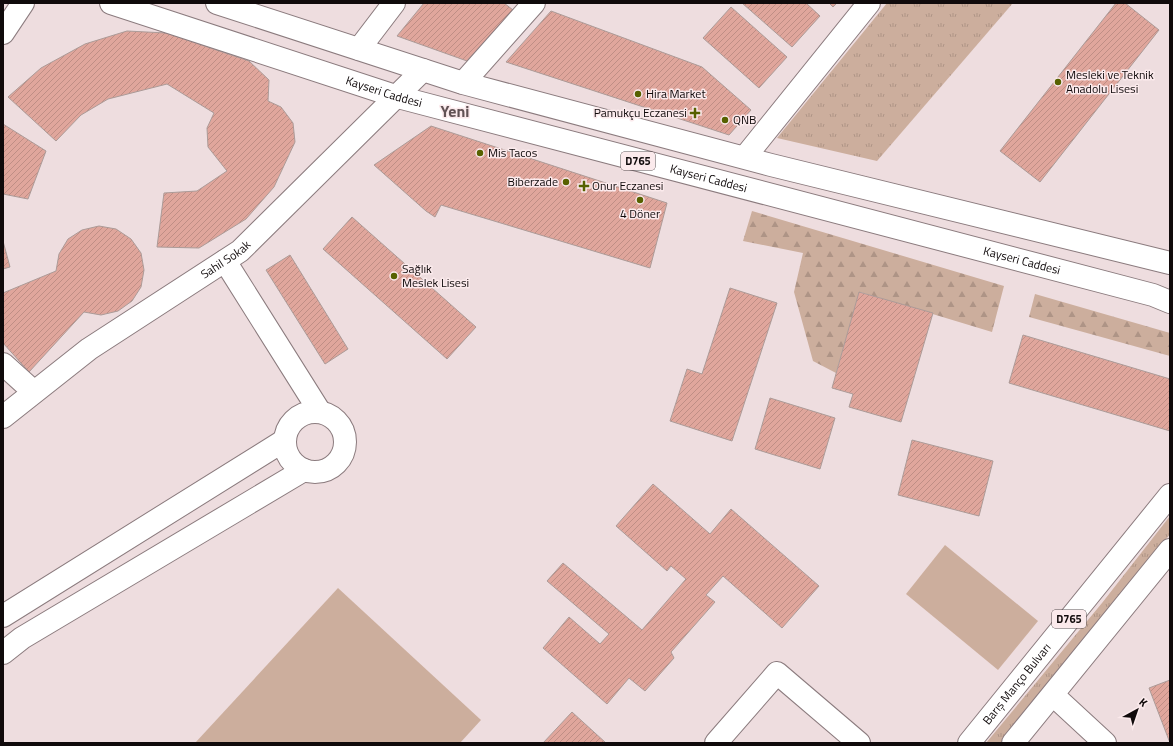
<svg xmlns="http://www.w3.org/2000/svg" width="1173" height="746" font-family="'Titillium Web',sans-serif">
<defs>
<pattern id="grass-tufts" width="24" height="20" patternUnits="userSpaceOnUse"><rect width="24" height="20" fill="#ccae9d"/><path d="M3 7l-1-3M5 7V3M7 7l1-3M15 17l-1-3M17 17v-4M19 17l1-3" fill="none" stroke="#ae9486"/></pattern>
<pattern id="forest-firs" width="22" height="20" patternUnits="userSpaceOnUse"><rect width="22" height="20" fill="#ccae9d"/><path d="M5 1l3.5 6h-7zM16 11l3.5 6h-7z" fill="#ae9486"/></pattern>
<pattern id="building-hatch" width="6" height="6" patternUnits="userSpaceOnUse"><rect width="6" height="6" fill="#e0a69c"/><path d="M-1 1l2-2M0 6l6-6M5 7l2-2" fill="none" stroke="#bf8e85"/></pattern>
</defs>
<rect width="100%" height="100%" fill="#eedddf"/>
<!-- grass -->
<g fill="url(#grass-tufts)">
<polygon points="887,3 1013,3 877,161 777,138"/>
<polygon points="1170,516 1170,534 1112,611 1002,743 986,743 1102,603"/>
</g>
<!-- forest -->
<g fill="url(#forest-firs)">
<polygon points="752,211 1004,286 992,332 860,292 836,373 813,361 794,292 803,253 743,241"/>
<polygon points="1035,294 1170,333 1170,356 1029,317"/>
</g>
<!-- garden -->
<g fill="#ccae9d">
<polygon points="945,545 1038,621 998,670 906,594"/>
<polygon points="338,588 481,720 460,743 195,743"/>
</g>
<!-- building -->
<g fill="url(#building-hatch)" stroke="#ac9b98">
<polygon points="424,3 504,3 513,10 467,61 397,36"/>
<polygon points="742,3 806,3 820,16 792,47"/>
<polygon points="829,3 837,3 833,7"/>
<polygon points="1116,3 1125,3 1159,30 1040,182 1000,151"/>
<polygon points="731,7 787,57 759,88 703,38"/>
<polygon points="551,11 702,67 751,110 729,135 506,62"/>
<polygon points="127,31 166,33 249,61 269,80 268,101 281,107 293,123 295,142 274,187 246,219 199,248 157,247 164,193 197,191 227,171 208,147 207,128 214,113 167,84 108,99 81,115 56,141 8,97 41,68 85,44"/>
<polygon points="3,124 46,151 28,199 3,194"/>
<polygon points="431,126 667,203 650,268 441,205 435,217 426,211 374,165"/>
<polygon points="352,217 476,327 447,359 323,249"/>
<polygon points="99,226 116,229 131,239 141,253 144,270 141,287 132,301 118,311 101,315 84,312 29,372 3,343 3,293 56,271 59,254 68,239 82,230"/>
<polygon points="3,241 10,267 3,269"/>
<polygon points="290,255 348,349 325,364 266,270"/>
<polygon points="730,288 777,303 732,441 670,421 687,369 702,374"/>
<polygon points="859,292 933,313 901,422 849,407 853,394 832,388"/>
<polygon points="1023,335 1170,379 1170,431 1009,383"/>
<polygon points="770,398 835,418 820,469 755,449"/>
<polygon points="912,440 993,461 979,516 898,495"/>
<polygon points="653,484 710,534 731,509 819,586 782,628 723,576 706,595 715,602 671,652 674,658 645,691 629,678 607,704 543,648 569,617 600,644 609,634 547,581 563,563 642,630 686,579 671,566 667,571 616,526"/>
<polygon points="1170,680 1170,743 1149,688"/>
<polygon points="572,712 606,743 543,743"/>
</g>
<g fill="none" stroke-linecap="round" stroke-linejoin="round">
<!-- minor casing -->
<g stroke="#8b7b7e" stroke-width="24">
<g id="minor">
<polyline points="3,33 23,3"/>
<polyline points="359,49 394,3"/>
<polyline points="463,83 534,3"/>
<polyline points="745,157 869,3"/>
<polyline points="225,261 320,412"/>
<polyline points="3,364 34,392"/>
<circle cx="315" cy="442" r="30"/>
<path id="s1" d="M3 417 89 349 240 251 423 70"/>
<polyline points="3,616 285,440"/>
<polyline points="3,653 22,638 304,470"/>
<polyline points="1053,695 1105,743"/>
<polyline points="716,743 777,673 859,743"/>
</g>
</g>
<!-- major casing -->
<g stroke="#8b7b7e" stroke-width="24">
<g id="major">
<path id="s2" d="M111 3 398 97 1153 295 1170 302"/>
<polyline points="217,3 463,83 771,165 1170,263"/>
</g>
</g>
<!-- highway casing -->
<g stroke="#8b7b7e" stroke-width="24">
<g id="highway">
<path id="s3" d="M969 743 1170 495"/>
<polyline points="1013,743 1170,550"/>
</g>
</g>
<!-- minor -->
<use href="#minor" stroke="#fff" stroke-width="22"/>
<!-- major -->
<use href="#major" stroke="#fff" stroke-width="22"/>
<!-- highway -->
<use href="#highway" stroke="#fff" stroke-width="22"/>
</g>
<!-- markers -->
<g fill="#576100" stroke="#fbeaec" stroke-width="1.5">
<circle cx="1058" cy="82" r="4"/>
<circle cx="638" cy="94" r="4"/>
<path d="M693 107h4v4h4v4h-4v4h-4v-4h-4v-4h4z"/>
<circle cx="725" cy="120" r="4"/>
<circle cx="480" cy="153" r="4"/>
<circle cx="566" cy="182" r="4"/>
<path d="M582 180h4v4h4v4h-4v4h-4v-4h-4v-4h4z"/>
<circle cx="640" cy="200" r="4"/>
<circle cx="394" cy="276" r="4"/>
</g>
<g text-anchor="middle" stroke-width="3" stroke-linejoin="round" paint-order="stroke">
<!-- shield labels -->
<g fill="#fbeaec" stroke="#564d4e" stroke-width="1">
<rect x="621" y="152" width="34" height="18" rx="3"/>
<rect x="1052" y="610" width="34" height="18" rx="3"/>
</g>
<g font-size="11" font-weight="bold" fill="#100a0b">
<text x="638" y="165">D765</text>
<text x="1069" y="623">D765</text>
</g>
<!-- poi labels -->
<g font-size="12" fill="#100a0b" stroke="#fbeaec" text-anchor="start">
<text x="1066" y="79">Mesleki ve Teknik<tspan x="1066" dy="14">Anadolu Lisesi</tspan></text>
<text x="646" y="98">Hira Market</text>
<text x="687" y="117" text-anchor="end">Pamukçu Eczanesi</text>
<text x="733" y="124">QNB</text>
<text x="488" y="157">Mis Tacos</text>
<text x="558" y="186" text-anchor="end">Biberzade</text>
<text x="592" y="190">Onur Eczanesi</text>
<text x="640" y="218" text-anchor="middle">4 Döner</text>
<text x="402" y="273">Sağlık<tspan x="402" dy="14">Meslek Lisesi</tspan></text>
</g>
<!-- street labels -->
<g font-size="12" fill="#100a0b" stroke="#fbeaec">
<text dy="4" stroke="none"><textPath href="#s2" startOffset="287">Kayseri Caddesi</textPath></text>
<text dy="4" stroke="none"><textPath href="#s2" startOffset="623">Kayseri Caddesi</textPath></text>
<text dy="4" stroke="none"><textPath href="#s1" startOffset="273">Sahil Sokak</textPath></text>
<text dy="4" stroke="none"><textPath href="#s2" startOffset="947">Kayseri Caddesi</textPath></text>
<text dy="4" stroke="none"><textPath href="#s3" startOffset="76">Barış Manço Bulvarı</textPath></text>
</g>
<!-- district labels -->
<g font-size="16" font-weight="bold" fill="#615254" stroke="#fbeaec">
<text x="455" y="117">Yeni</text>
</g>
</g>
<!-- border -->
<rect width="1173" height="746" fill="none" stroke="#100a0b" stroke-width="8"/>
<!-- north arrow -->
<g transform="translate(1137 710) rotate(40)" stroke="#fbeaec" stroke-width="3" paint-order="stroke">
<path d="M0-3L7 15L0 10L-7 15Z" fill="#100a0b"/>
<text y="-6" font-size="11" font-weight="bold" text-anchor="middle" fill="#100a0b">K</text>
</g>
</svg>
